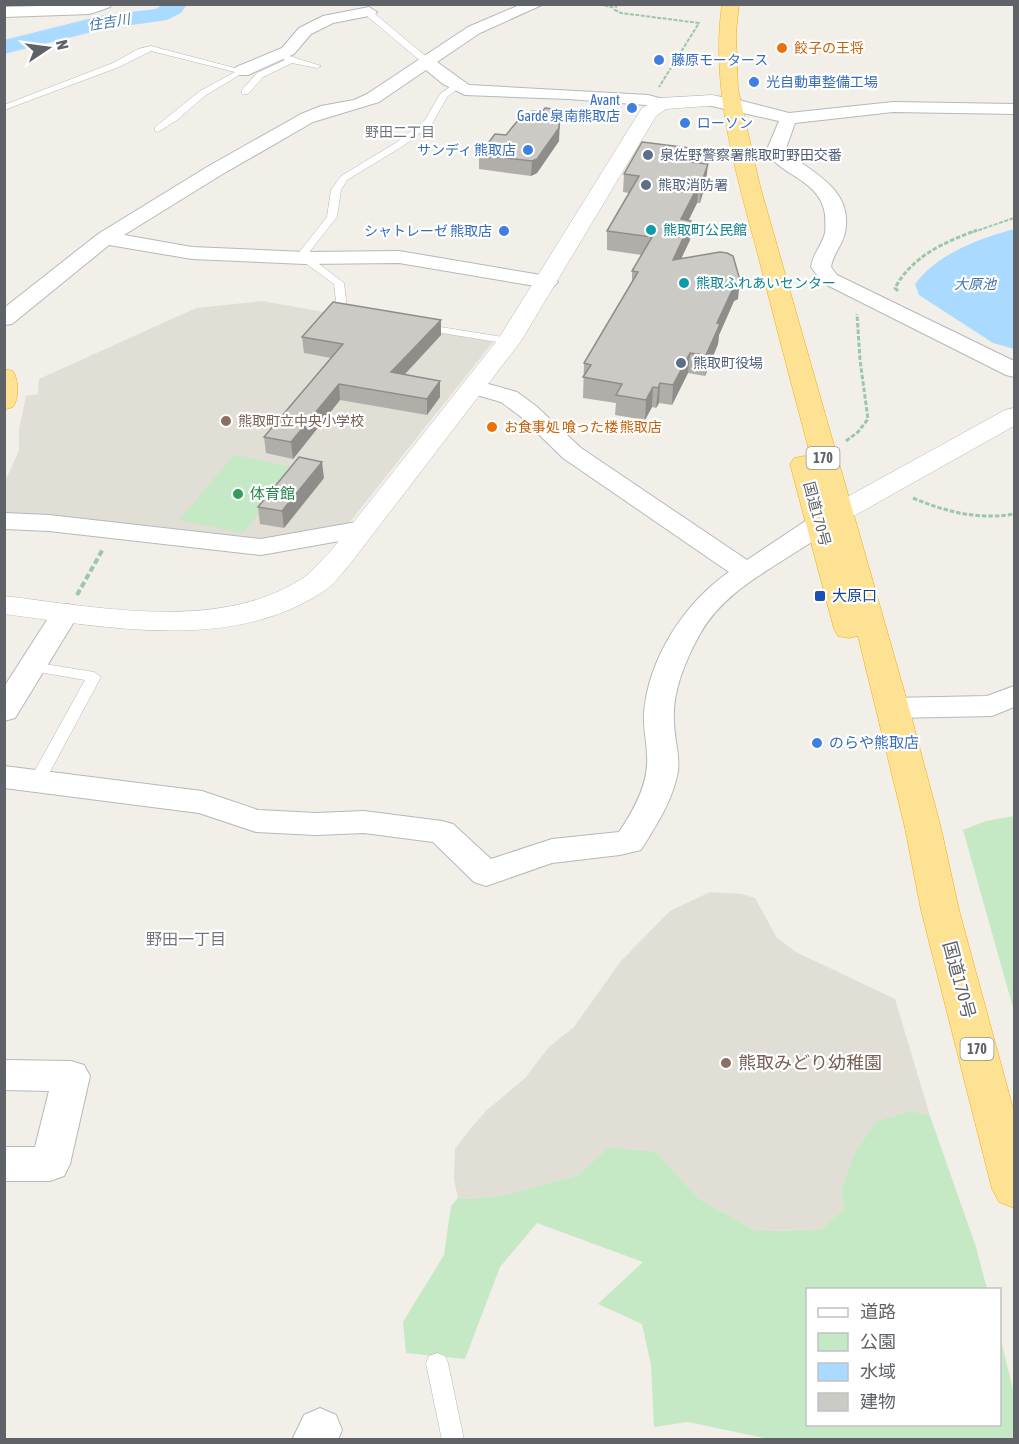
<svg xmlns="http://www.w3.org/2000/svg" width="1019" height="1444" font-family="'Asap Condensed','Noto Sans JP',sans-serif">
<rect width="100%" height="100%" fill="#f1efe8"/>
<!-- education -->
<g fill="#e1ded6">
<polygon points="262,301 493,342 345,528 270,544 142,526 5,513 5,478 8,475 19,450 19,430 26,396 38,394 39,379 196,308"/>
<polygon points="710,892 742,894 755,898 777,938 796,952 895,999 930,1116 911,1111 876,1121 854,1154 841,1191 844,1209 820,1230 756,1231 699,1199 656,1152 608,1147 579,1175 506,1195 472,1199 458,1198 454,1180 455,1149 471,1128 487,1110 525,1078 549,1047 574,1027 620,962 670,911"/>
</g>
<!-- green -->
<g fill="#c5e8c5">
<polygon points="234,455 297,468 243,533 179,520"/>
<polygon points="1014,816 1014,1011 963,830 986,821"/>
<polygon points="911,1111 930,1116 976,1247 987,1289 808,1290 808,1424 1000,1424 1000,1337 1014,1393 1014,1439 773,1440 688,1422 654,1427 651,1365 642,1324 598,1304 643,1262 537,1223 500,1267 465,1359 406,1353 403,1322 444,1255 451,1206 458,1198 472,1199 505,1195 579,1175 608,1147 656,1152 699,1199 756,1231 820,1230 844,1209 841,1191 854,1154 876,1121"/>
</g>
<!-- water -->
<path fill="#aadaff" d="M1014 229V349L993 343 919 295 915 284C938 253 979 239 1014 229Z"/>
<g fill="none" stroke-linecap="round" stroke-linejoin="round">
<!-- river -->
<polygon fill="#aadaff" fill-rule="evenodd" points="163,4 187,4 181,13 167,20 104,29 4,54 4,40 104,15 156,9"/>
<!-- lane casing -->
<g stroke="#b5b8bc" stroke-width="1">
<g id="lane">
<polygon points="368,13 374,13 429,59 429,63 423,63 368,17"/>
<polygon points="151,46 246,71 206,95 177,120 158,132 155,131 155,127 200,91 235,72 151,51 119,67 4,110 4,105 113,63 138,49"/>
<polygon points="283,54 321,66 317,68 292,63 263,77 248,94 242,94 242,90 257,73 285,60 279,56"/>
<polygon points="454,84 461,86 447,97 432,124 403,146 347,180 341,190 337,217 310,251 310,257 344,283 347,309 359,316 354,319 343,317 337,309 334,284 301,260 300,251 327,217 331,190 341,176 397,142 425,120 440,94"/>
<polygon points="422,324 509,338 515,341 509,344 418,329 418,325"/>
<polygon points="32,662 94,672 101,677 45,781 43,785 31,785 29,781 85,680 27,670 25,667 27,664"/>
<polygon points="437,1353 445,1356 448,1363 464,1440 442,1440 426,1363 429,1356"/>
</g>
</g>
<!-- street casing -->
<g stroke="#b5b8bc" stroke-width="2">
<g id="street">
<polygon points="112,4 110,7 90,14 4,17 4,7"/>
<polygon points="522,4 544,4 480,33 437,62 469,85 648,95 667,100 670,104 667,108 661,109 646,105 569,99 465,95 443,84 426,70 379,102 313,122 221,175 124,235 192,247 305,252 399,251 547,276 554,278 558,282 554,286 547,288 399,263 305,264 192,259 109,245 12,324 4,325 4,308 98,234 207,167 301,114 321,106 354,100 367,94 468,27"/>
<polygon points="369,7 377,12 374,15 333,23 311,34 294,54 248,75 236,75 234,71 236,67 282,48 299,28 323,16"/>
<path d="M713 96 731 98 789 113 893 102 1014 104V114L893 112 795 123 785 151C811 172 854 189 845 232 843 245 833 253 831 267L837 275 1014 361V377L1006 375 823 283 811 267C813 253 822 245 825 233 826 227 825 220 825 214 820 180 783 177 766 152L779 121 707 105 704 101 707 97Z"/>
<path d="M474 380 517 392 536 406 581 448 747 560 810 518 819 516 828 518 832 524C824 536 808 544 796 552 760 575 721 596 700 634 686 659 672 692 674 721 674 738 680 754 678 771 673 800 656 826 641 850L620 855 552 863 486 886 474 882 433 842 364 833 316 835 256 832 199 813 4 788V766L202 791 258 810 316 813 364 811 442 821 453 824 491 859 552 839 619 832C634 810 649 783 647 756 647 742 643 728 644 714 648 659 684 603 729 572L563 458 520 416 501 402 466 392 462 387 466 382Z"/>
<polygon points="4,513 49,515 261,539 362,521 371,523 375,529 371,535 362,537 261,555 49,531 4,529"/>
<polygon points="66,604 76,606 80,612 15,718 4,721 4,687 56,606"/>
<polygon points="1014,686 1014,707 992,716 893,718 882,715 878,708 882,701 893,698 987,696"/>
<polygon points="4,1060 71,1061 84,1065 90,1076 70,1164 64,1176 50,1181 4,1181 4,1147 35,1147 49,1091 4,1090"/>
<polygon points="320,1408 336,1415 342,1430 338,1440 292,1440 304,1415"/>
</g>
</g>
<!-- secondary casing -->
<g stroke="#b6babf" stroke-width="1">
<g id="secondary">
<path d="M713 95 720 97 723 101 720 105 666 109 656 116 521 341 350 564C341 574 333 586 321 593 229 652 107 627 4 614V596C97 607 217 632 300 580 312 573 320 561 330 552L499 338 642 108 661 98Z"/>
<polygon points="1014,408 1014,426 829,530 819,533 809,530 805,524 809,518 1005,410"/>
</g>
</g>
<!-- highway casing -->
<g stroke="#f9ab00" stroke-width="1">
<g id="highway">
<path d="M722 4H739L736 33 738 89 760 186 909 708 941 828 959 910 1014 1112V1208L999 1202 992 1189 921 910 905 828 858 636 849 638 838 636 834 629 790 464 794 458 804 456 811 458C793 390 775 322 758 255 736 173 710 89 722 4Z"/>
<path d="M4 369 13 371C19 380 19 399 13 407L4 410Z"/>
</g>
</g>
<!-- path-far2 -->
<g stroke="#9cc7a9" stroke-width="2" stroke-dasharray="4 1.5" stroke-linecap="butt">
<polyline points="599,4 615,8"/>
<polyline points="617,4 615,10 621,13 699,23 659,87"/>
<polyline points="973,232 1014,218"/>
</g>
<!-- path-far1 -->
<g stroke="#9cc7a9" stroke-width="3" stroke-dasharray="4.5 2" stroke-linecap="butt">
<path d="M898 291 895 288C912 256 945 242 977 230"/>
<polyline points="846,441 858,432 868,419 860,360 857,314"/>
<path d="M913 498C946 512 978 520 1014 514"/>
</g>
<!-- path -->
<polyline stroke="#9cc7a9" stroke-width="4" stroke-dasharray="6 3" stroke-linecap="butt" points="77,595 103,549"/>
<!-- lane -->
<use href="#lane" fill="#fff" fill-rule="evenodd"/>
<!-- street -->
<use href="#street" fill="#fff" fill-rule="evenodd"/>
<!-- secondary -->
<use href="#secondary" fill="#fff" fill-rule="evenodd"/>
<!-- highway -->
<use href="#highway" fill="#fde293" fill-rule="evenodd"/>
</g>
<!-- wall -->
<g fill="#afaea9">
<polygon points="560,110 559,141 537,173 531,176 479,169 479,155 526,120 542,112"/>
<polygon points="691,148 691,155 692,162 706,182 700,203 697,203 688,221 690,240 681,259 738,299 734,301 719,335 718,344 705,376 688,373 672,405 659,403 656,408 652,407 645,420 615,415 616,403 583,398 584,363 632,283 632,271 642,255 607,250 607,231 629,193 623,192 624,174"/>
<polygon points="441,320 441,335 405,374 440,381 440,397 427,415 340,400 293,459 266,453 264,437 331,358 304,353 302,337"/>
<polygon points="324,478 284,528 260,524 258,507"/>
</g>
<!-- shaded-wall -->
<g fill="#8f8d8a">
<polygon points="560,110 559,141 537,173 531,176 532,161"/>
<polygon points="708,164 706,182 700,203 701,184"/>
<polygon points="699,184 697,203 680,238 681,219"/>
<polygon points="691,221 690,240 671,280 673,260"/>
<polygon points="740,280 738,299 734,301 719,335 718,344 705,376 706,355 717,323 736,282"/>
<polygon points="441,320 441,335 392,388 391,372"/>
<polygon points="690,353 688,373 672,405 673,385"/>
<polygon points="440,381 440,397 427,415 427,399"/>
<polygon points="660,383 659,403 656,408 658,388"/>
<polygon points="339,384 340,400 293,459 291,442"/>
<polygon points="653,387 652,407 645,420 646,400"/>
<polygon points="322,462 324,478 284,528 282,511"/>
</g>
<!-- building -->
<g fill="#cccac5" stroke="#8f8d8a" stroke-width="1.5">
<polygon points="545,108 560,110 559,128 537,159 532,161 479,155 495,134 506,135 519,119 526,120 532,111 542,112"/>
<polygon points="642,142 691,148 688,154 693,155 690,162 708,164 701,184 699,184 681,219 691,221 673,260 720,252 727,253 733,256 740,280 736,282 717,323 720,324 706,355 690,353 673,385 660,383 658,388 653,387 646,400 616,395 622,384 583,377 591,365 584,363 638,272 632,271 652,237 607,231 639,176 624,174"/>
<polygon points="333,302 441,320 391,372 440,381 427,399 339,384 291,442 264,437 343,344 302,337"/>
<polygon points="299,457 322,462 282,511 258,507"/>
</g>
<!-- markers -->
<g fill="#e8710a" stroke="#fff" stroke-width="2">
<circle cx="782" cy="48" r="6"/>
<circle cx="492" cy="427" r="6"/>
</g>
<g fill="#3f7fe0" stroke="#fff" stroke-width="2">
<circle cx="659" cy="60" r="6"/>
<circle cx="754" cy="82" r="6"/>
<circle cx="632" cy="108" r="6"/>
<circle cx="685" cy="123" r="6"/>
<circle cx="528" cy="150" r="6"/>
<circle cx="504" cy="231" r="6"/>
<circle cx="817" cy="743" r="6"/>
</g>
<g fill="#5c6f8a" stroke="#fff" stroke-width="2">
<circle cx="648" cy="155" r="6"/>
<circle cx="646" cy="185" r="6"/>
<circle cx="681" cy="363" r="6"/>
</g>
<g fill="#0f9aa8" stroke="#fff" stroke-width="2">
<circle cx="651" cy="230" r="6"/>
<circle cx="684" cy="283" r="6"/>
</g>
<g fill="#8d6e63" stroke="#fff" stroke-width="2">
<circle cx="226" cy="421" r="6"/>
<circle cx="726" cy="1063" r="6"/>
</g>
<circle fill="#2e9e5b" stroke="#fff" stroke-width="2" cx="238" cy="494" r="6"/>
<rect fill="#1a4fb4" stroke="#fff" stroke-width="2" x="814" y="590" width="12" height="12" rx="3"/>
<g text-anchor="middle" stroke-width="4.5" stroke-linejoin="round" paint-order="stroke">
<!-- far-water labels -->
<g font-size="14" font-style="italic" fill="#4174aa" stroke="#fff">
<text transform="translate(109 22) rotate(-9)" y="5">住吉川</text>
<text x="975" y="289">大原池</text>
</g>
<!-- far-food labels -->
<g font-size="14" fill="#c56008" stroke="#fff" text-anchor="start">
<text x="794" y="53">餃子の王将</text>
<text x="504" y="432">お食事処 喰った楼 熊取店</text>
</g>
<!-- far-shop labels -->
<g font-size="14" fill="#366cbe" stroke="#fff" text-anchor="start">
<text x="671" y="65">藤原モータース</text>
<text x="766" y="87">光自動車整備工場</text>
<text x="620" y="105" text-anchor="end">Avant<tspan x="620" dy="16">Garde 泉南熊取店</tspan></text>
<text x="697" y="128">ローソン</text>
<text x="516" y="155" text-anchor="end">サンディ 熊取店</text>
<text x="492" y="236" text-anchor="end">シャトレーゼ 熊取店</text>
</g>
<!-- far-neighbourhood labels -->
<g font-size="14" fill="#70757a" stroke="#fff">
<text x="400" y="137">野田二丁目</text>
</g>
<!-- far-service labels -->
<g font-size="14" fill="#4e5e75" stroke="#fff" text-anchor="start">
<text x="660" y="160">泉佐野警察署熊取町野田交番</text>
<text x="658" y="190">熊取消防署</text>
<text x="693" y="368">熊取町役場</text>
</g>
<!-- far-culture labels -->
<g font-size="14" fill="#0d838f" stroke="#fff" text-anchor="start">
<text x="663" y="235">熊取町公民館</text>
<text x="696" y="288">熊取ふれあいセンター</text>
</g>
<!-- far-education labels -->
<g font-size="14" fill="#785e54" stroke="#fff" text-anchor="start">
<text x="238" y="426">熊取町立中央小学校</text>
</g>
<!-- shield labels -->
<g fill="#fff" stroke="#8f9295" stroke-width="1.5">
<rect x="806.5" y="447" width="33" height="22" rx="4.5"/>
<rect x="960.5" y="1038" width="33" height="22" rx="4.5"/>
</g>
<g font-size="14" font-weight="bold" fill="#5f6368">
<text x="823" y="463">170</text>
<text x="977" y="1054">170</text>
</g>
<!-- leisure labels -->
<g font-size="15" fill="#27864d" stroke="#fff" text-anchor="start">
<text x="250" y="499">体育館</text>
</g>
<!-- street labels -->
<g font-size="15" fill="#5f6368" stroke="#fff">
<text transform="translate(817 514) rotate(75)" y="5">国道170号</text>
</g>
<!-- transit labels -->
<g font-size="15" fill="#164399" stroke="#fff" text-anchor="start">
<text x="832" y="601">大原口</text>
</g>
<!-- shop labels -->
<g font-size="15" fill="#366cbe" stroke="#fff" text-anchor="start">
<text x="829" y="748">のらや熊取店</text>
</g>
<!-- neighbourhood labels -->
<g font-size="16" fill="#70757a" stroke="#fff">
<text x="186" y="945">野田一丁目</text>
</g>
<!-- near-street labels -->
<g font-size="18" fill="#5f6368" stroke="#fff">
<text transform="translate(959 980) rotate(75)" y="6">国道170号</text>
</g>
<!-- near-education labels -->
<g font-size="18" fill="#785e54" stroke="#fff" text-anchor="start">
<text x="738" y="1069">熊取みどり幼稚園</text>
</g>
</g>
<!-- border -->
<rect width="1019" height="1444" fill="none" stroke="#5f6368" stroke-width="12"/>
<!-- legend -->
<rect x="806" y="1288" width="195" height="138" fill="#ffffff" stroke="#bfc1c3" stroke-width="1.5"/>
<rect x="818" y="1308" width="30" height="9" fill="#ffffff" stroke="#bfc1c3" stroke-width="1.5"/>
<text x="860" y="1318" font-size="18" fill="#5f6368">道路</text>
<rect x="818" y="1333" width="30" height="18" fill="#c5e8c5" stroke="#bfc1c3" stroke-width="1.5"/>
<text x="860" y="1348" font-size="18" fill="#5f6368">公園</text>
<rect x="818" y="1363" width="30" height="18" fill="#aadaff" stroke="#bfc1c3" stroke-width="1.5"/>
<text x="860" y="1378" font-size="18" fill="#5f6368">水域</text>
<rect x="818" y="1393" width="30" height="18" fill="#cccac5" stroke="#bfc1c3" stroke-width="1.5"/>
<text x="860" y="1408" font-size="18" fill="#5f6368">建物</text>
<!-- north arrow -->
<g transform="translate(48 48) rotate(77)" stroke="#ffffff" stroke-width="4.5" paint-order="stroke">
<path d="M0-4.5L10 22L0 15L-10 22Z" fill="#5f6368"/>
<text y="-9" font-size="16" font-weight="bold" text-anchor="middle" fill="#5f6368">N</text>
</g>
</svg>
